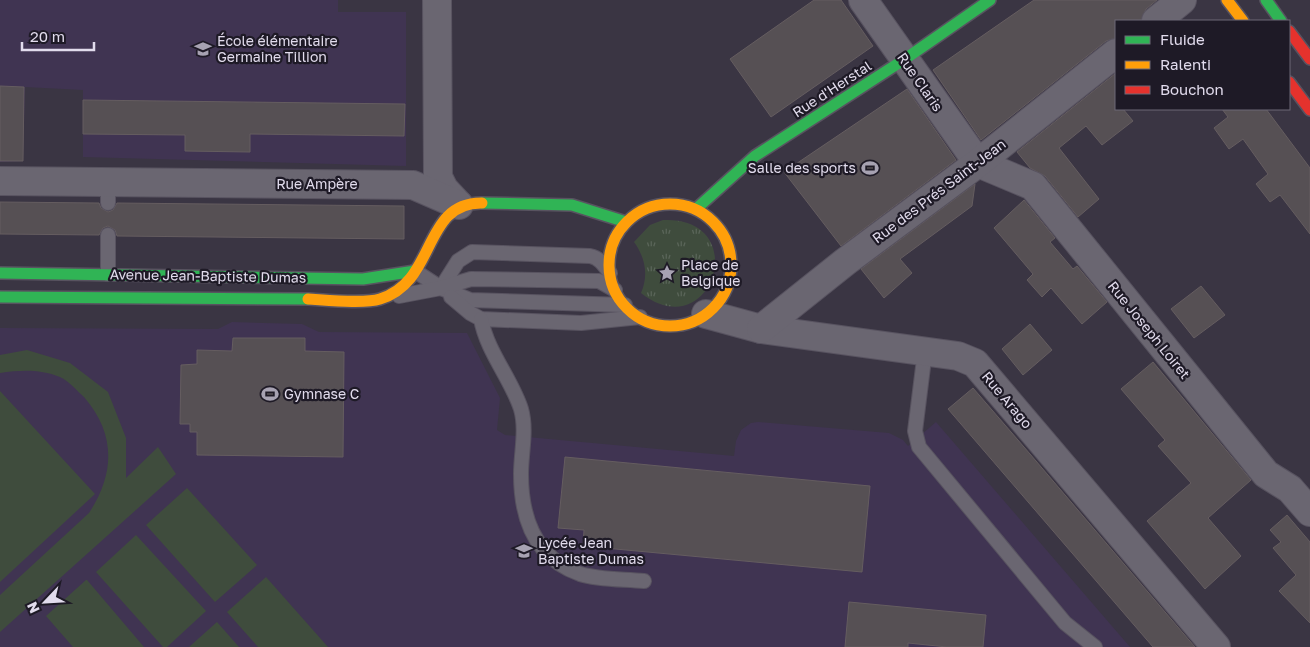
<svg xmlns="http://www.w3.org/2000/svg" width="1310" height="647" font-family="'Golos Text',sans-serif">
<defs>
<pattern id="grass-tufts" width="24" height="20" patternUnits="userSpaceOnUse" patternTransform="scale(1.25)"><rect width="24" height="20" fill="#3f4c3d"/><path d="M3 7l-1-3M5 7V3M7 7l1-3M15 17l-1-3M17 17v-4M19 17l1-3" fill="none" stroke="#5a6559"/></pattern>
</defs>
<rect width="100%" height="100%" fill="#3a3543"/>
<!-- built -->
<g fill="#403452">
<polygon points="0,0 338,0 338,12 406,12 406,166 83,157 83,90 25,87 23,161 0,162"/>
<polygon points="232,322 302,324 319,332 467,333 500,398 497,430 505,435 734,456 736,441 741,430 751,423 758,422 889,433 903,440 908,446 936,422 1130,647 0,647 0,328 218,329"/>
</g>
<!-- grass -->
<path fill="url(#grass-tufts)" d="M663 220C754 216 712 349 641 293 649 275 645 257 634 242L650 225Z"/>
<!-- pitch -->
<g fill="#3f4c3d">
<path d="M27 350 70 363 108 392 126 438V478L158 447 176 474 0 632V595L89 513C115 473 116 434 84 397 77 391 69 381 60 377 40 369 21 370 0 373V355Z"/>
<polygon points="0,391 95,494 0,582"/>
<polygon points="187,488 257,565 215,602 146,525"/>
<polygon points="136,535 206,611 167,647 163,647 96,572"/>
<polygon points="266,577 328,647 258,647 227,612"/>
<polygon points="86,580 87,580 144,647 73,647 46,616"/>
<polygon points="217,622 239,647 189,647"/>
</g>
<!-- building -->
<g fill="#565054" stroke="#655d60">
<polygon points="814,0 841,0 873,46 771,117 730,59"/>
<polygon points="1034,0 1157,0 1146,9 1141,21 1116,21 1116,38 1106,41 981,140 933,70"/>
<polygon points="1116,73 1116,109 1123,109 1133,121 1102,145 1086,126 1059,148 1099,199 1078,217 1045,176 1030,168 1017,152"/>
<polygon points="0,86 24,87 23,161 0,161"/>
<polygon points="907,89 956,160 841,246 784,172"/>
<polygon points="83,100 405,104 404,136 250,134 250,152 185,151 185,135 83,134"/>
<polygon points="1222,109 1266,109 1310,168 1310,234 1280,195 1270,202 1256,184 1268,174 1243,139 1229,149 1214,128 1228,117"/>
<polygon points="975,184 972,206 900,259 912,273 884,298 861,269"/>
<polygon points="1024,200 1055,238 1050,242 1073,269 1077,266 1107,302 1082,324 1051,288 1042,297 1027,280 1033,274 994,228"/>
<polygon points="0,202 99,203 101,208 108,212 113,210 117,203 404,206 404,239 117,236 115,230 108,226 103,228 99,235 0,234"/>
<polygon points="1201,286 1225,315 1194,338 1171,309"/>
<polygon points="1030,324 1052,350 1023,375 1002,349"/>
<polygon points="233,338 305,338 305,351 344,352 343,457 197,455 197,432 190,432 190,424 180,424 181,365 197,364 197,350 232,351"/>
<polygon points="1153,362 1251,480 1208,518 1241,556 1205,589 1147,521 1191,483 1158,446 1165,440 1121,389"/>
<polygon points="973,388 1030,454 1195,647 1153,647 948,409"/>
<polygon points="565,457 870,486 862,572 583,546 584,530 558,528"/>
<polygon points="1287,515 1310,542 1310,623 1279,591 1296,575 1273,548 1281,542 1270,530"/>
<polygon points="849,602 986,615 983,647 947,647 908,643 908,647 845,647"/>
</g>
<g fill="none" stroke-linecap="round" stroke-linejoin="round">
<!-- lane casing -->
<g stroke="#585360" stroke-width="16">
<g id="lane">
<polyline points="108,182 108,203"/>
<polyline points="108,235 108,274"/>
<polyline points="415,271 441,288 470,300 625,305"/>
<path d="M441 288 458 261 472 252 590 256C600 258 604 265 610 273"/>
<polyline points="399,296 441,288 471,279 599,281 615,290"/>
<polyline points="451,297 470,313 481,319 581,323 640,317"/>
<path d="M481 319C487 352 511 378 521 409 527 430 521 453 521 474 521 518 535 558 580 574 599 580 623 579 644 581"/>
<polyline points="925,351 915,431 919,447 1065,623 1095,647"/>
</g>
</g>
<!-- street casing -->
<g stroke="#585360" stroke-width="30">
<g id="street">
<polyline points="437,0 438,177 444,189 458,204"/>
<polyline points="863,0 978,163 1033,186 1266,474 1290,489 1310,512"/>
<polyline points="1156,21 1182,0"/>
<polyline points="0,181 413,185 459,205"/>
<polyline points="706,314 761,329 958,356 975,363 1216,647"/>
<polyline points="761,329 845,262 978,163 1116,53"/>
</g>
</g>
<!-- fast casing -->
<g stroke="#585360" stroke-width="14">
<g id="fast">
<polyline points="1266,0 1281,21"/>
<polyline points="482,203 572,205 626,222"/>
<polyline points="696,209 755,156 905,59 990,0"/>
<polyline points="0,273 363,279 415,271"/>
<polyline points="0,297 308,299"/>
</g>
</g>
<!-- slow casing -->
<g stroke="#585360" stroke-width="14">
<g id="slow">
<polyline points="1227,0 1243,21"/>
<circle cx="670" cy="265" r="61"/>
<path d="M308 299C326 300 364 304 380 299 437 282 422 202 482 203"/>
</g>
</g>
<!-- jam casing -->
<g stroke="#585360" stroke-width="14">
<g id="jam">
<polyline points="1289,31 1310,59"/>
<polyline points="1289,82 1310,110"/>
</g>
</g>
<!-- lane -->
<use href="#lane" stroke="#6a6671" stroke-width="14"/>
<!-- street -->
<use href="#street" stroke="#6a6671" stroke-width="28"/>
<!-- fast -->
<use href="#fast" stroke="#30b455" stroke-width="11"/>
<!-- slow -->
<use href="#slow" stroke="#ff9f0a" stroke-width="11"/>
<!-- jam -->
<use href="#jam" stroke="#e5322d" stroke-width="11"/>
</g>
<!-- icons -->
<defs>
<g id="school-bare" transform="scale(1.35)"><path d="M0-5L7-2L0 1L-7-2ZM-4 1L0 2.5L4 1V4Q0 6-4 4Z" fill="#a7a2b2" stroke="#1e1a26" stroke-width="2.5" paint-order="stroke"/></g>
<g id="stadium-bare" transform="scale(1.35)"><path d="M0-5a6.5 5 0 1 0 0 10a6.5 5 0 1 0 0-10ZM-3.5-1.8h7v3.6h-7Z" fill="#a7a2b2" stroke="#1e1a26" stroke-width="2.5" paint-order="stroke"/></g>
<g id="sight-bare" transform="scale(1.35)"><path d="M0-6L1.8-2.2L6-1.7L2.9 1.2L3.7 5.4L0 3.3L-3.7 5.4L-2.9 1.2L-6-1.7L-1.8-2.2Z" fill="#a7a2b2" stroke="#1e1a26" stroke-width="2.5" paint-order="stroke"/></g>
</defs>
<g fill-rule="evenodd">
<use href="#school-bare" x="203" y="49"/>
<use href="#stadium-bare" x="870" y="168"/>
<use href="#sight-bare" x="667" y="273"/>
<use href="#stadium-bare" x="270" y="394"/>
<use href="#school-bare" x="524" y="551"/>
</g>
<g text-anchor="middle" stroke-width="4.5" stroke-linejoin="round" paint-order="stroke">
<!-- poi labels -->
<g font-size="14" fill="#e2dced" stroke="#1e1a26" text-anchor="start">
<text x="217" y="46">École élémentaire<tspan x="217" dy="16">Germaine Tillion</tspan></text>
<text x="856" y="173" text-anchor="end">Salle des sports</text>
<text x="681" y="270">Place de<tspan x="681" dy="16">Belgique</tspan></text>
<text x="284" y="399">Gymnase C</text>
<text x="538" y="548">Lycée Jean<tspan x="538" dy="16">Baptiste Dumas</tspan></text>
</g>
<!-- street labels -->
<g font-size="14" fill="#e2dced" stroke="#1e1a26">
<text transform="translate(920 82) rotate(55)" y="5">Rue Claris</text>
<text transform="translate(832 89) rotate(-33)" y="5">Rue d'Herstal</text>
<text x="317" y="189">Rue Ampère</text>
<text transform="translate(939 191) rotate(-37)" y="5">Rue des Prés Saint-Jean</text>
<text transform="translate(208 276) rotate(1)" y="5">Avenue Jean-Baptiste Dumas</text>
<text transform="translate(1149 330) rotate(51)" y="5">Rue Joseph Loiret</text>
<text transform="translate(1007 400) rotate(50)" y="5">Rue Arago</text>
</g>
</g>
<!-- legend -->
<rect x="1115" y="20" width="175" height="90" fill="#1e1a26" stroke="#6c6876"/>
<rect x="1125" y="36" width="25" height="8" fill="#30b455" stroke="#6c6876"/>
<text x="1160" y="45" font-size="15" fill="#e2dced">Fluide</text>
<rect x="1125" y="61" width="25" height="8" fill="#ff9f0a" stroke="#6c6876"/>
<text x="1160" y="70" font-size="15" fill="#e2dced">Ralenti</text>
<rect x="1125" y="86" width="25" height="8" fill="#e5322d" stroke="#6c6876"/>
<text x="1160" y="95" font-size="15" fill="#e2dced">Bouchon</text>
<!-- north arrow -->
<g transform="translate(45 602) rotate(245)" stroke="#1e1a26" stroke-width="4" paint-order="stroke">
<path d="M0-4L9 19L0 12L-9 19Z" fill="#e2dced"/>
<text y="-8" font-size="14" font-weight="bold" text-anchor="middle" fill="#e2dced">N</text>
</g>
<!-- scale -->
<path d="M22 42v8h72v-8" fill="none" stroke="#e2dced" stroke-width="2.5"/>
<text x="30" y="42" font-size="15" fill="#e2dced" stroke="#1e1a26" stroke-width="4" paint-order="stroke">20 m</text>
</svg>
